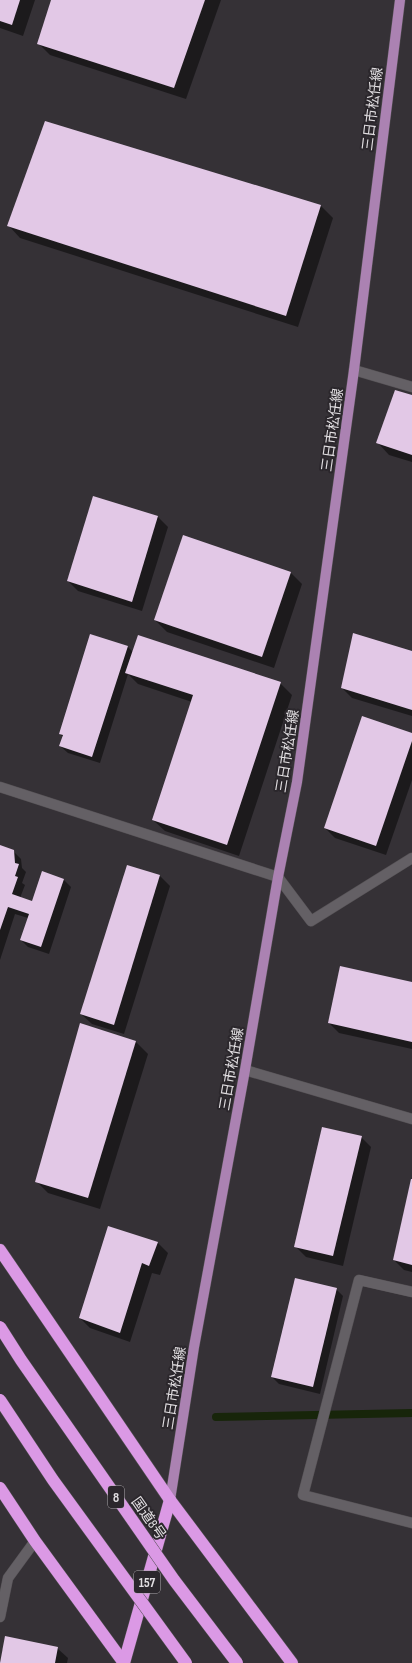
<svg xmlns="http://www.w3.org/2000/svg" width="412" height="1663" font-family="'Sofia Sans Condensed','Noto Sans JP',sans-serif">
<rect width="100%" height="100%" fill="#353136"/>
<!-- shadow -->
<g fill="#0007">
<polygon points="0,0 35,0 23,36 0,28"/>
<polygon points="52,0 221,0 186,99 50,55 38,43"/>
<polygon points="46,123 321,206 333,218 298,327 20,238 9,226"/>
<polygon points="412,396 412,462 389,455 378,443"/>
<polygon points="94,497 158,517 168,527 142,611 78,591 68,581"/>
<polygon points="290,572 302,584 274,668 167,632 155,620"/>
<polygon points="127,646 133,652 280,683 292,695 239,856 165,831 153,820 192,702 138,684 128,674 100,763 68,753 60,746 63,737 60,734"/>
<polygon points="412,652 412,716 352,698 342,688"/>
<polygon points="412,734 412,780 386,855 335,838 325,828"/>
<polygon points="0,847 13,851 21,859 22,868 26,872 22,883 25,885 20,898 32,902 42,873 64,880 71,887 49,954 28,947 21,940 28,918 15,914 0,960"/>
<polygon points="128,866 160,876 170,886 124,1034 92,1024 81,1014"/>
<polygon points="412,983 412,1049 339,1033 329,1023"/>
<polygon points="136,1042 148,1054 100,1209 48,1193 36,1181"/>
<polygon points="361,1137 371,1147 343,1266 306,1257 296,1247"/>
<polygon points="412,1181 412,1272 404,1270 394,1260"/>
<polygon points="158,1243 168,1253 160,1275 152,1273 130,1342 90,1328 80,1318"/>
<polygon points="336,1289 343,1296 320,1394 279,1384 272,1377"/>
<polygon points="6,1637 57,1648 68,1658 67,1663 0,1663"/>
</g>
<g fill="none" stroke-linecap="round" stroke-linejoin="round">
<!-- stream -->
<polyline stroke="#17250a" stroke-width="8" points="216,1417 412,1413"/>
</g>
<!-- building -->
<g fill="#e2c8e6">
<polygon points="0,0 20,0 12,25 0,21"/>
<polygon points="51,0 205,0 174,88 37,44"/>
<polygon points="45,121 321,205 286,316 7,226"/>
<polygon points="395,390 412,395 412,455 376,443"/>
<polygon points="93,496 158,516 132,602 67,581"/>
<polygon points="183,535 291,572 262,657 154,620"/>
<polygon points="353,633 412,651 412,710 341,688"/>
<polygon points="90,634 128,646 92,757 59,746 63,735 59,734"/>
<polygon points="138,635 281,682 227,845 152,820 193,695 125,673"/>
<polygon points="362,716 412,733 412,741 376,846 324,828"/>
<polygon points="0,845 14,850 15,863 19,864 15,876 18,877 12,894 32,901 42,871 64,879 41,947 20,940 29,914 8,907 0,930"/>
<polygon points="127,865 160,875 114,1025 80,1014"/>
<polygon points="340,966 412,982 412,1042 328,1023"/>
<polygon points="80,1023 136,1041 88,1198 35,1182"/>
<polygon points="322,1127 362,1136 333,1256 294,1247"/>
<polygon points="411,1179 412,1179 412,1265 393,1260"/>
<polygon points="108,1226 158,1242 149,1266 142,1263 120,1333 79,1318"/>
<polygon points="295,1278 337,1288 313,1387 271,1377"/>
<polygon points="5,1636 58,1647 55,1663 0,1663"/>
</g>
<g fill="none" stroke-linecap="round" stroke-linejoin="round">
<!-- minor casing -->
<g stroke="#545054" stroke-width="11">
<g id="minor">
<polyline points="354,370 412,387"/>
<polyline points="0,787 278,877 311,921 412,858"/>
<polyline points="245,1070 412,1119"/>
<polyline points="412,1292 359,1280 303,1495 412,1523"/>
<polyline points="0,1617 8,1578 35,1541"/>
</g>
</g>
<!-- major casing -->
<g stroke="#545054" stroke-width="11">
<polyline id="major" points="170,1500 194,1347 245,1070 278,877 297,782 354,370 400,0"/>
</g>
<!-- highway casing -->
<g stroke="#545054" stroke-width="13">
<g id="highway">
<polyline points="0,1250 170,1500 292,1663"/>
<polyline points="0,1488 35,1541 124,1663"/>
<polyline points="124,1663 170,1500"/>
</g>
</g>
<!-- minor -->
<use href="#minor" stroke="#646065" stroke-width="10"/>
<!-- major -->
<use href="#major" stroke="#ab82b2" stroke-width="10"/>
<!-- highway -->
<use href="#highway" stroke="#db99e5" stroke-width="12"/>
<!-- highway-bridge casing -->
<g stroke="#545054" stroke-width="13" stroke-linecap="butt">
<g id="highway-bridge">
<polyline points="0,1327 21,1360 174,1580 237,1663"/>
<polyline points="0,1400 53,1480 186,1663"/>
</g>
</g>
<!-- highway-bridge -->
<use href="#highway-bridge" stroke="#db99e5" stroke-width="12"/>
</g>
<g text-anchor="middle" stroke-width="4" stroke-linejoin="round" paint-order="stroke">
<!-- shield labels -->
<g fill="#2b272c" stroke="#aba8ab" stroke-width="1">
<rect x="108" y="1486" width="16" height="22" rx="3"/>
<rect x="134" y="1571" width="26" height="22" rx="3"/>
</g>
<g font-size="13" font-weight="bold" fill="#e2dfe2">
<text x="116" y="1502">8</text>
<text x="147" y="1587">157</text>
</g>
<!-- street labels -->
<g font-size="14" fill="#e2dfe2" stroke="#2b272c">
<text transform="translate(372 109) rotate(-83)" y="5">三日市松任線</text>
<text transform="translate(332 430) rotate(-82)" y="5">三日市松任線</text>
<text transform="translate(287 751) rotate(-81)" y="5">三日市松任線</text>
<text transform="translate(231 1069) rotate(-80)" y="5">三日市松任線</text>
<text transform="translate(174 1388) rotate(-81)" y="5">三日市松任線</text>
<text transform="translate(149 1518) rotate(55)" y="5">国道8号</text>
</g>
</g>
</svg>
